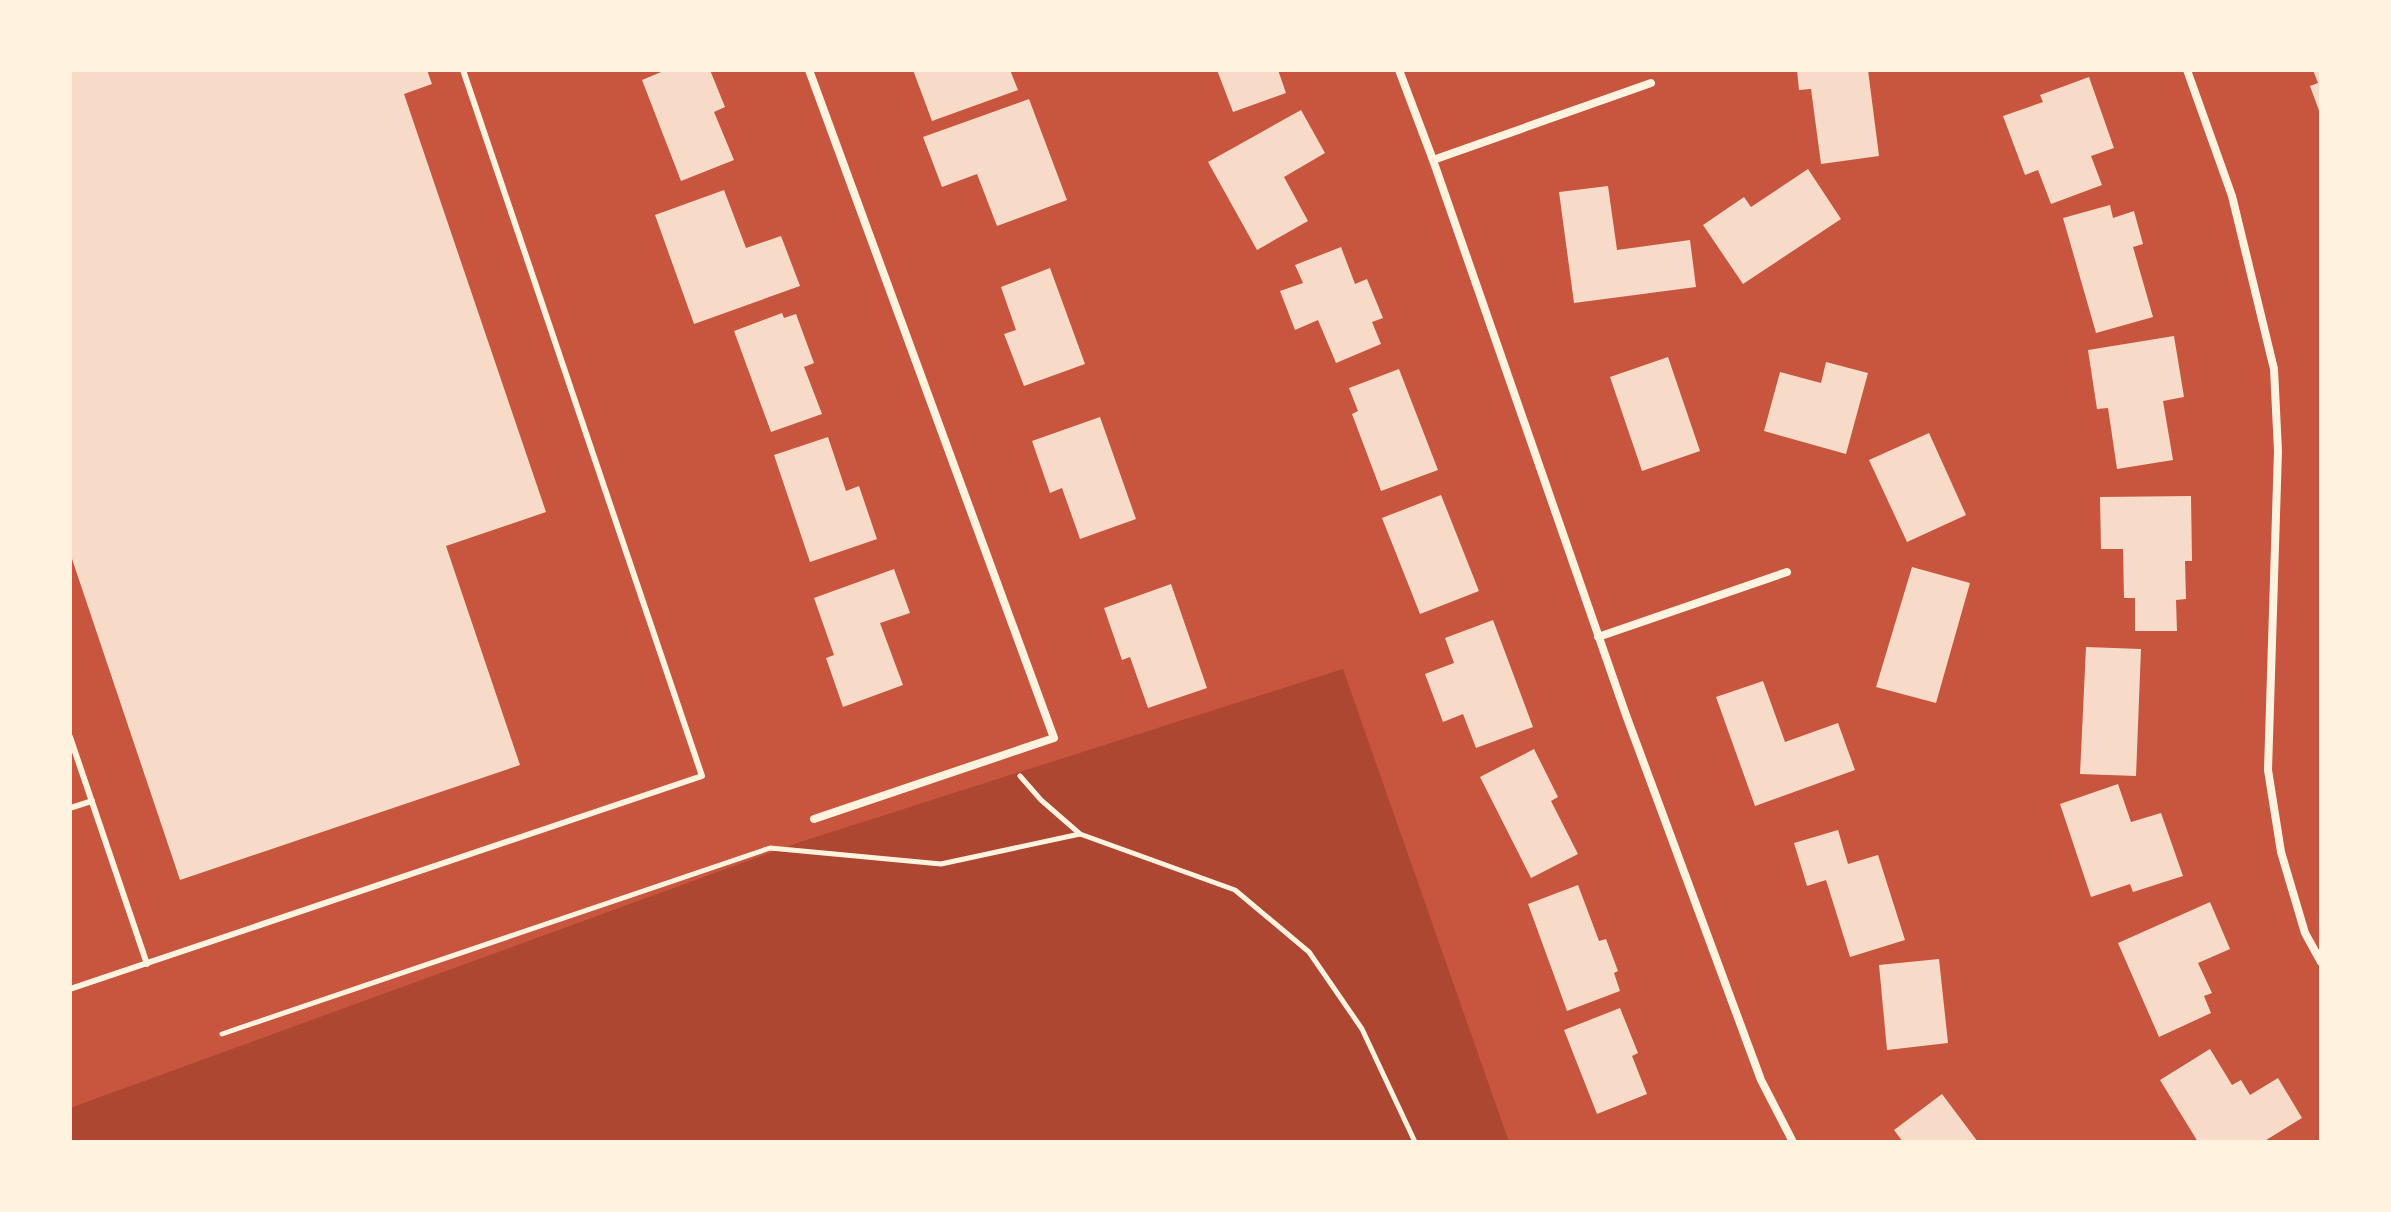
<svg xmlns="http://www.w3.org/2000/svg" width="2391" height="1212" font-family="'Open Sans',sans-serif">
<rect width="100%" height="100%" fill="#c8553d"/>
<!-- green -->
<polygon fill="#ae4732" points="1343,669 1509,1142 70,1142 70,1108 800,842"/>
<!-- building -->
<g fill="#f7dbc8">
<polygon points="70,70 427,70 432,84 404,94 546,512 446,546 520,765 180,880 70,553"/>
<polygon points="666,70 710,70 725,107 714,112 734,160 681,181 642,80"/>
<polygon points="913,70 1010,70 1018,90 932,121"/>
<polygon points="1217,70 1278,70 1286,93 1233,112"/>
<polygon points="1797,70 1868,70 1879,156 1821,164 1811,89 1799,90"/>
<polygon points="2313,70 2321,70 2321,116 2310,86 2318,83"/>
<polygon points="2089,77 2114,148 2091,156 2102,185 2051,204 2038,170 2025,175 2003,116 2043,102 2040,95"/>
<polygon points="1029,99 1067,200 997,226 977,174 942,187 923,137"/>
<polygon points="1301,110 1325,153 1284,177 1308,221 1257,250 1208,162"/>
<polygon points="1808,169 1841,219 1743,284 1703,225 1744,197 1751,207"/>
<polygon points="1608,186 1617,250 1690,240 1696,287 1574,303 1559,192"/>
<polygon points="724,190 746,248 781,236 800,286 694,324 655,215"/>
<polygon points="2110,205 2113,218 2134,211 2143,244 2133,247 2153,317 2096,333 2063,218"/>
<polygon points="1341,247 1355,284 1367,279 1383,318 1372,322 1381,344 1336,363 1318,320 1295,330 1280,291 1303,283 1295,265"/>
<polygon points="1050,268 1085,364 1024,386 1004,334 1016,330 1001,287"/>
<polygon points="782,313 784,318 796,314 814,363 804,367 822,414 771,432 734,331"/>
<polygon points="2174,336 2184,397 2163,401 2173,460 2117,469 2108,408 2097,409 2088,350"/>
<polygon points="1668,357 1700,451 1642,471 1610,377"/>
<polygon points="1826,362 1868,373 1846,454 1764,431 1780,372 1821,383"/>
<polygon points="1399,369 1438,470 1381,491 1352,414 1358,411 1349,388"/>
<polygon points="1100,417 1136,519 1080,539 1062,488 1050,493 1032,441"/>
<polygon points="1929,433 1966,515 1907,542 1869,460"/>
<polygon points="828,437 846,491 859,486 877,539 810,562 774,455"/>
<polygon points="1441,495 1479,591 1420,614 1382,518"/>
<polygon points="2191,496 2192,561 2185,561 2186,599 2176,600 2177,631 2135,631 2135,598 2124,598 2123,549 2101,549 2100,497"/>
<polygon points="1912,567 1970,583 1936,703 1876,687"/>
<polygon points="894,569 910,613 880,623 903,685 843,707 826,658 834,655 814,598"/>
<polygon points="1171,584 1207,688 1148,708 1130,657 1122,660 1104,608"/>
<polygon points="1493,620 1533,727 1476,748 1463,714 1443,722 1425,674 1454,663 1445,638"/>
<polygon points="2086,647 2141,649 2136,776 2080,774"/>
<polygon points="1763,681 1785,742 1838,723 1855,770 1755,806 1716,697"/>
<polygon points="1534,749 1558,797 1551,801 1578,854 1531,878 1480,777"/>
<polygon points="2118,784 2131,822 2161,813 2183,876 2133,892 2130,884 2091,897 2060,804"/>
<polygon points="1838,830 1848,864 1878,855 1905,940 1850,957 1826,880 1807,886 1794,843"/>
<polygon points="1578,885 1599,941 1606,939 1618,971 1614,973 1620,991 1567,1011 1528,904"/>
<polygon points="2210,902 2230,949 2198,963 2212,993 2204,996 2211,1013 2159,1037 2118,943"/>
<polygon points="1939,959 1948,1043 1887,1050 1879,965"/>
<polygon points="1620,1008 1638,1053 1632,1056 1647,1094 1597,1114 1564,1030"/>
<polygon points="2210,1049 2232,1085 2241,1080 2250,1095 2278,1078 2302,1118 2263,1142 2198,1142 2160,1080"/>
<polygon points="1942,1094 1978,1142 1903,1142 1894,1130"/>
</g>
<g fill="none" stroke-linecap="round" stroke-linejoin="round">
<!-- path -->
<g stroke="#fff3e0" stroke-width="5">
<polyline points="1020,776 1041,800 1080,834 1235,890 1309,952 1362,1029 1415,1142"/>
<polyline points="222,1034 770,848 941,864 1080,834"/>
</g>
<!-- service -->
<g stroke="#fff3e0" stroke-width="6">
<polyline points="70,737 147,964"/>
<polyline points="70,808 92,801"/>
<polyline points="70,989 702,776 463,70"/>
</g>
<!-- minor -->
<g stroke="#fff3e0" stroke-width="8">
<polyline points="809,70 1054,738 814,819"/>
<polyline points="1399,70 1433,160 1626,715 1761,1080 1793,1142"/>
<polyline points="2187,70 2232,196 2274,369 2278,451 2268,770 2281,852 2305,933 2321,962"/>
<polyline points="1433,160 1651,83"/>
<polyline points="1598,637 1787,572"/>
</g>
</g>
<!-- border -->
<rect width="2391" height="1212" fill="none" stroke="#fff3e0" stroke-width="144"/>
</svg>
